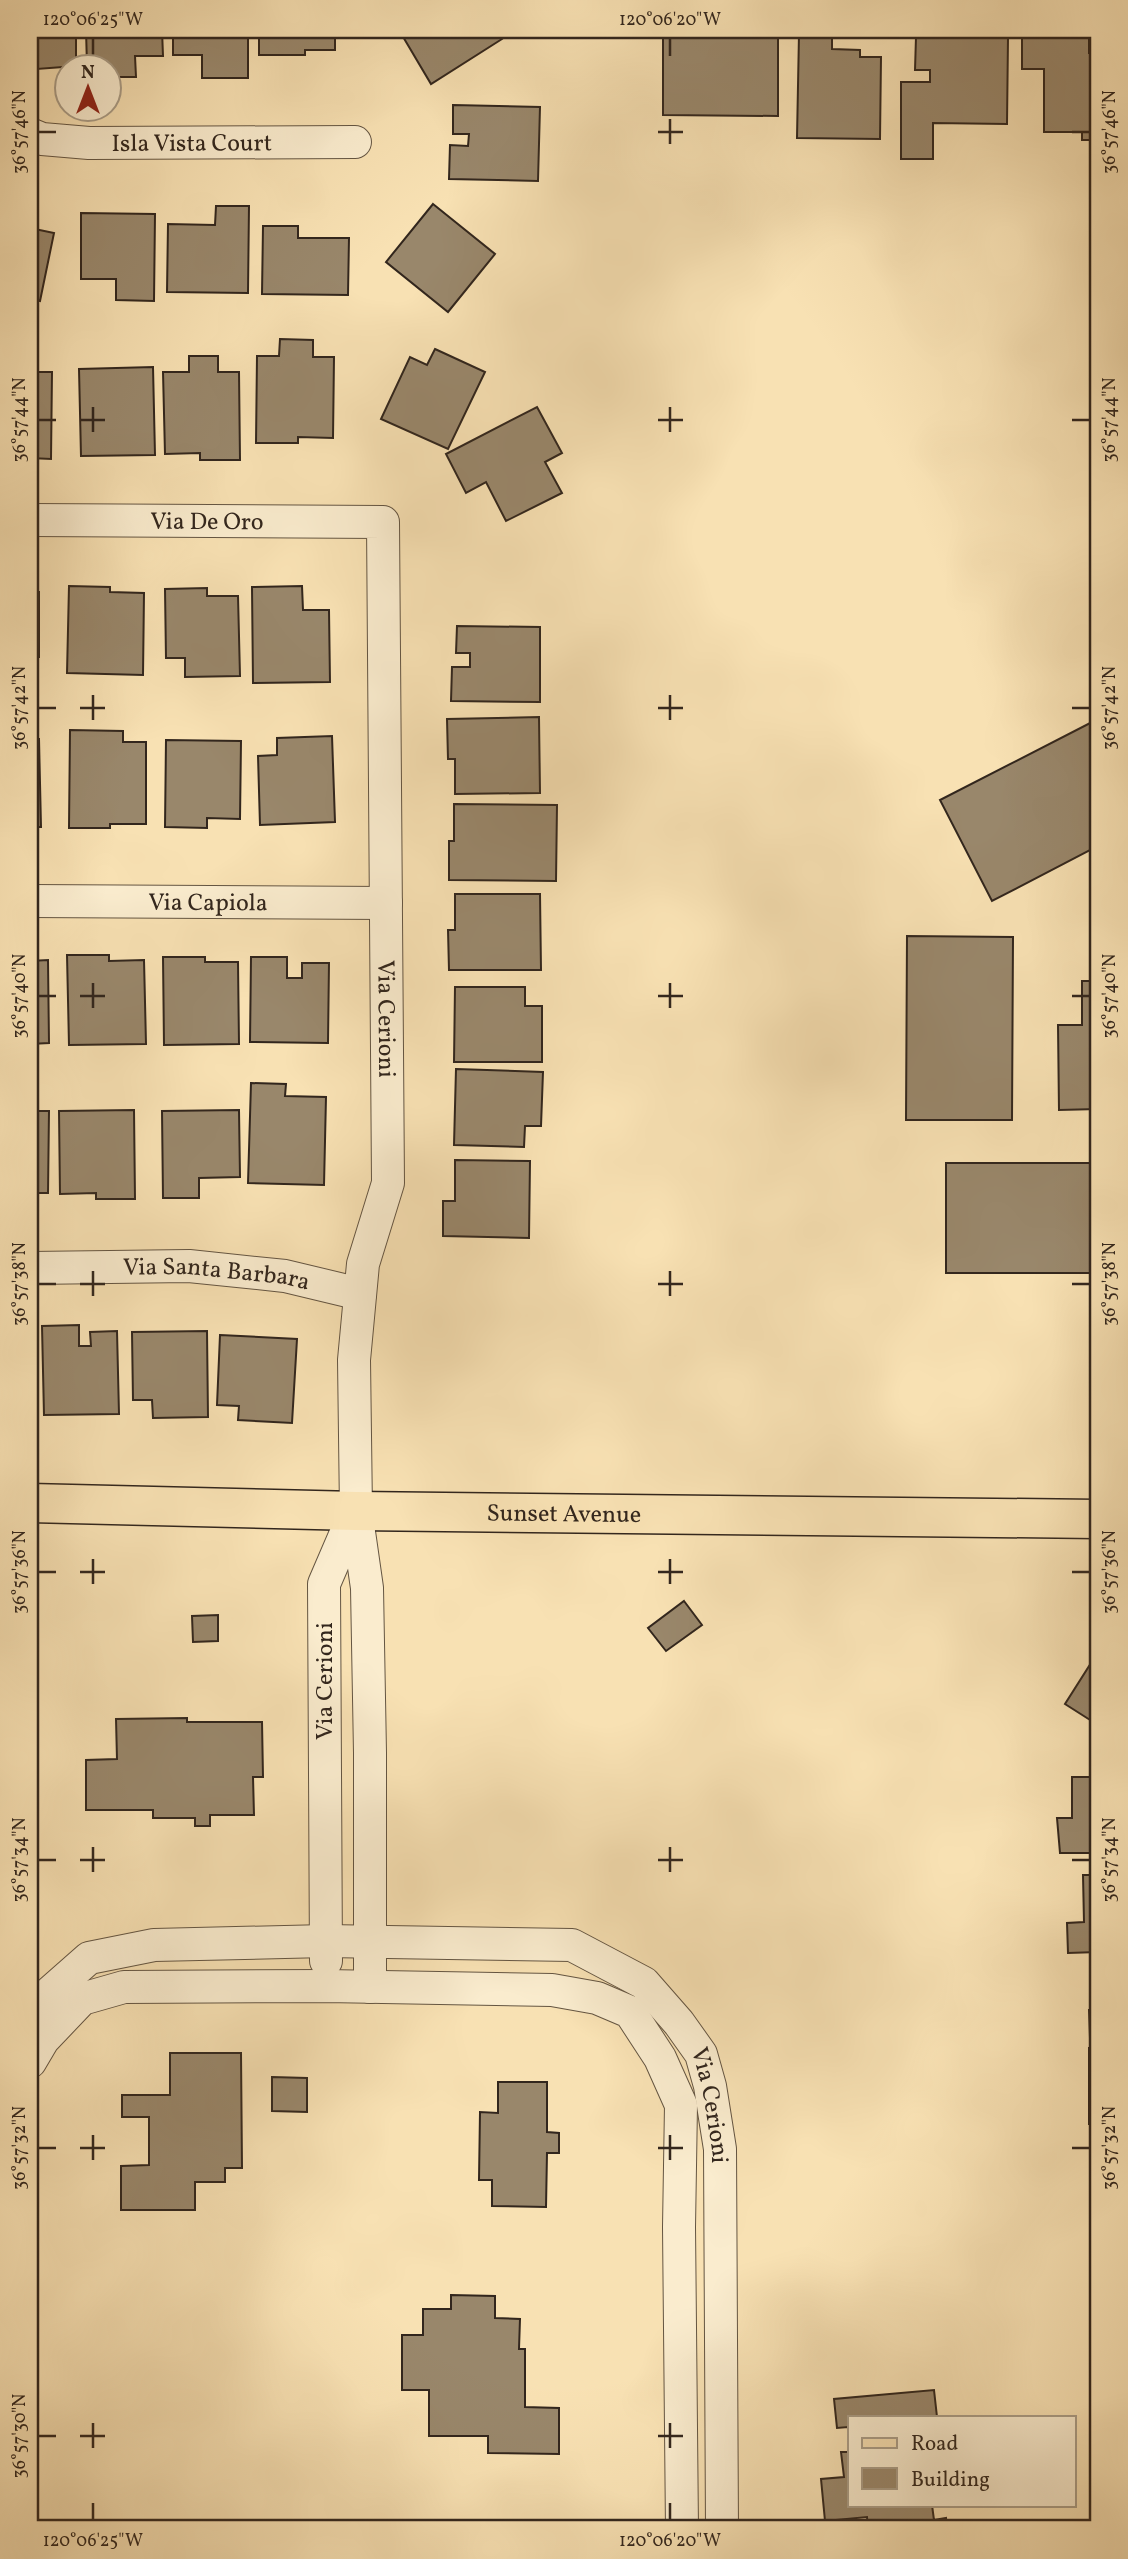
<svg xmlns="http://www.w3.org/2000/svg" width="1128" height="2559" font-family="Vollkorn,serif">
<rect width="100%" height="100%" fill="#f8e1b3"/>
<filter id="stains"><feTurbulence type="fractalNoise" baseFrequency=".00286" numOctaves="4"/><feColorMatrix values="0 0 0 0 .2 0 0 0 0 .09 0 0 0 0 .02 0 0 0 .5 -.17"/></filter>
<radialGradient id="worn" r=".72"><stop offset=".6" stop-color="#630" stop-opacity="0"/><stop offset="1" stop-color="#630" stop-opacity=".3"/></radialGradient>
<!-- building -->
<g fill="#99876b" stroke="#32261d" stroke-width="2">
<polygon points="30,30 76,30 76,66 37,69 37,63 30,63"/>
<polygon points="86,30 162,30 163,56 135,56 136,77 108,77 108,66 87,66"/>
<polygon points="173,30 248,30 248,78 202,78 202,55 173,55"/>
<polygon points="259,30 335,30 335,50 305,50 305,55 259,55"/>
<polygon points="399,30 497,30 502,39 431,84"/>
<polygon points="1022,32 1089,32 1089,53 1098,53 1098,140 1082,140 1082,132 1044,132 1044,69 1022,69"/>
<polygon points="663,33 778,33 778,116 663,115"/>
<polygon points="799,34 832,34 832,49 860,50 860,57 881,57 880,139 797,138"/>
<polygon points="916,37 1008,38 1007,124 933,123 933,159 901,159 901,82 930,82 930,70 915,70"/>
<polygon points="453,105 540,107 538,181 449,179 450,145 468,146 469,134 453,134"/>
<polygon points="433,204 495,254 448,312 386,262"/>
<polygon points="216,206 249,206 248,293 167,292 168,224 215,225"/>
<polygon points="81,213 155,214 154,301 116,300 116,279 81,279"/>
<polygon points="263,226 298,226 298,238 349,238 348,295 262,294"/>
<polygon points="30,228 54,233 40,301 30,299"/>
<polygon points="280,339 313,340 313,357 334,357 333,438 298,437 298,443 256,443 257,356 279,356"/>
<polygon points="435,349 485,372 448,449 381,419 410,357 427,365"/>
<polygon points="189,356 218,356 218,372 239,372 240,460 200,460 200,453 165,454 163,372 189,372"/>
<polygon points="153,367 155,455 81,456 79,369"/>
<polygon points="30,372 52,372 51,459 30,458"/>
<polygon points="537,407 562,453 545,462 562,493 506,521 486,482 466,493 446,454"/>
<polygon points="69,586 110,587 110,592 144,593 143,675 67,673"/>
<polygon points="302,586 303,610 329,610 330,682 253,683 252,587"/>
<polygon points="207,588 207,596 238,596 240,676 185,677 185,658 166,658 165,589"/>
<rect x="30" y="592" width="9" height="65"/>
<polygon points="457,626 540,627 540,702 451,701 452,667 470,667 470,653 456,653"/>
<polygon points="539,717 540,793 455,794 455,759 448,759 447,719"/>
<polygon points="1098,719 1098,846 992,901 940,800"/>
<polygon points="70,730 123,731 123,742 146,742 146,824 110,824 110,828 69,828"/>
<polygon points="332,736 335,822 260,825 258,756 277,755 277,738"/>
<polygon points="30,739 39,739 41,827 30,827"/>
<polygon points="166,740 241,741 240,819 207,818 207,828 165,827"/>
<polygon points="454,804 557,805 556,881 449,880 449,841 454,841"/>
<polygon points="455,894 540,894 541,970 449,970 448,930 455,930"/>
<polygon points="907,936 1013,937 1012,1120 906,1120"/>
<polygon points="67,955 109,955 109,961 144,960 146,1044 69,1045"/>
<polygon points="163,957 205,957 205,962 238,962 239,1044 164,1045"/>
<polygon points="251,957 287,957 287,978 302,978 302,963 329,963 328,1043 250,1042"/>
<polygon points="48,960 49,1043 30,1044 30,961"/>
<polygon points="1082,981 1098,981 1098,1109 1059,1110 1058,1025 1082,1025"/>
<polygon points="455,987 525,987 525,1006 542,1006 542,1062 454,1062"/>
<polygon points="456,1069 543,1072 541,1126 525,1126 524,1147 454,1145"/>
<polygon points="251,1083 286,1084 285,1096 326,1097 324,1185 248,1183"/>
<polygon points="134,1110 135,1199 96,1199 96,1193 60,1194 59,1111"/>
<polygon points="239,1110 240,1177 199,1178 199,1198 163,1198 162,1111"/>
<polygon points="30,1111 49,1111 48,1193 30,1193"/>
<polygon points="455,1160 530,1161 529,1238 443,1236 443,1201 455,1201"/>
<rect x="946" y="1163" width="152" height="110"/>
<polygon points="79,1325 79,1346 91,1346 90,1332 117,1331 119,1414 44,1415 42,1326"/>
<polygon points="207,1331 208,1417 153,1418 152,1400 133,1400 132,1332"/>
<polygon points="220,1335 297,1339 292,1423 238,1420 239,1406 217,1405"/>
<polygon points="684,1601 702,1625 666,1651 648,1628"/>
<polygon points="218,1615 218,1641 193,1642 192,1616"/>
<polygon points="1098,1652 1098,1725 1065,1704"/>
<polygon points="187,1718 187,1722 262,1722 263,1777 253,1777 254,1815 210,1815 210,1826 195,1826 195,1818 153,1818 153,1810 86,1810 86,1760 117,1759 116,1719"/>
<polygon points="1072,1777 1098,1777 1098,1853 1060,1853 1057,1818 1072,1818"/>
<polygon points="1083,1875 1098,1875 1098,1952 1068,1953 1067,1923 1084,1922"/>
<polygon points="1089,2010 1098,2010 1098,2038 1090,2038"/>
<polygon points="1098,2047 1098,2124 1089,2124 1089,2048"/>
<polygon points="170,2053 241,2053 242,2168 225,2168 225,2182 195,2182 195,2210 121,2210 121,2166 149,2165 149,2117 122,2117 122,2095 170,2095"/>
<polygon points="272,2077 307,2078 307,2112 272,2111"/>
<polygon points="498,2082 547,2082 547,2132 559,2133 559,2153 547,2153 546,2207 492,2206 492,2180 479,2180 480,2112 498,2113"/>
<polygon points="451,2295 495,2296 495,2318 520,2319 519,2349 525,2349 525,2407 559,2408 559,2454 488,2453 488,2436 429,2436 429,2390 402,2390 402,2335 423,2335 423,2309 451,2309"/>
<polygon points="1094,2307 1098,2307 1098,2383 1095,2383"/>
<polygon points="934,2390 937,2417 850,2417 850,2443 848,2427 837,2428 834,2399"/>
<polygon points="1093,2392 1098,2392 1098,2468 1094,2468"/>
<polygon points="841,2452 850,2452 850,2505 932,2505 934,2520 946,2518 947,2529 868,2529 867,2517 825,2521 821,2479 844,2477"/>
<polygon points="1094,2479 1098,2479 1098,2529 1096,2529"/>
</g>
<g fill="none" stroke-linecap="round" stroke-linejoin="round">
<!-- minor casing -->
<g stroke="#645542" stroke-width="34">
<g id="minor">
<path id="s1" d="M30 134 42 139 89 143 355 142"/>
<path id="s2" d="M30 520 383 522 388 1183 363 1264 354 1360 356 1511 367 1588 370 1753V1987"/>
<path id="s3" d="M30 901 386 903"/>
<path id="s4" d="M30 1268 189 1266 285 1276 360 1294"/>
<polyline points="326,1961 324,1584 355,1512"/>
<path id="s5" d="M30 2010 89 1958 154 1945 326 1941 572 1945 644 1983 679 2023 701 2054 710 2086 720 2149 722 2529"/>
<polyline points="30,2062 43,2040 82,1999 124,1987 326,1986 552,1990 597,1998 630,2012 660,2058 681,2105 679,2227 682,2529"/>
</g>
</g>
<!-- major casing -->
<g stroke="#32261d" stroke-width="41">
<g id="major">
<path id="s6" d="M30 1503 356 1511 1098 1519"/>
</g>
</g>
<!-- minor -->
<use href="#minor" stroke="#faecce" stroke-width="32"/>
<!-- major -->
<use href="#major" stroke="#f8e1b3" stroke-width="38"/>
</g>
<!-- ticks -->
<path fill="none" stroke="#32261d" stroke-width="2.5" d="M93 38V56M670 38V56M670 119V144M38 132H56M658 132H683M1072 132H1090M93 407V432M670 407V432M38 420H56M80 420H105M658 420H683M1072 420H1090M93 695V720M670 695V720M38 708H56M80 708H105M658 708H683M1072 708H1090M93 983V1008M670 983V1008M38 996H56M80 996H105M658 996H683M1072 996H1090M93 1271V1296M670 1271V1296M38 1284H56M80 1284H105M658 1284H683M1072 1284H1090M93 1559V1584M670 1559V1584M38 1572H56M80 1572H105M658 1572H683M1072 1572H1090M93 1847V1872M670 1847V1872M38 1860H56M80 1860H105M658 1860H683M1072 1860H1090M93 2135V2160M670 2135V2160M38 2148H56M80 2148H105M658 2148H683M1072 2148H1090M93 2423V2448M670 2423V2448M38 2436H56M80 2436H105M658 2436H683M93 2503V2520M670 2503V2520"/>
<g text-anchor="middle" stroke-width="7" stroke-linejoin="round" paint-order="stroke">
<!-- street labels -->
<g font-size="24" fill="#32261d" stroke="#faecce">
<text dy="8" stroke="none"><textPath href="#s1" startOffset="163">Isla Vista Court</textPath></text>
<text dy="8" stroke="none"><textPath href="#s2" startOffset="177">Via De Oro</textPath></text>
<text dy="8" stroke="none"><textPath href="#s3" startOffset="178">Via Capiola</textPath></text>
<text dy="8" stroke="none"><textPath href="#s2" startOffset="850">Via Cerioni</textPath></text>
<text dy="8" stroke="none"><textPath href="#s4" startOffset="187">Via Santa Barbara</textPath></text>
<text dy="8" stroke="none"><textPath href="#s6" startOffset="534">Sunset Avenue</textPath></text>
<text transform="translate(324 1681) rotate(-90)" y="8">Via Cerioni</text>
<text dy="8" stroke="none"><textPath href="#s5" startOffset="788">Via Cerioni</textPath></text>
</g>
</g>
<!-- margin -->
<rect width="1128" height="2559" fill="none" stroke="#f8e1b3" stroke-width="77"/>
<!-- legend -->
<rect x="848" y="2416" width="228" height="91" fill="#faecce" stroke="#aa9d87" stroke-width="2"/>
<rect x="862" y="2438" width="35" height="10" fill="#f8e1b3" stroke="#aa9d87" stroke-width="2"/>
<text x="911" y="2450" font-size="21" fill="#32261d">Road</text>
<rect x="862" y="2468" width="35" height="21" fill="#99876b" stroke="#aa9d87" stroke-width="2"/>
<text x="911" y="2486" font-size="21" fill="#32261d">Building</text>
<!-- north arrow -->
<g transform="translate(88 88)"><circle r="33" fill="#faecce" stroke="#aa9d87" stroke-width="2"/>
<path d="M0-5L12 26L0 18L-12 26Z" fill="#8f2418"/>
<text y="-10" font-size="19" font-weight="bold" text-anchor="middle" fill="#32261d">N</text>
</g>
<rect x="38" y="38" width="1052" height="2482" fill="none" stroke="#32261d" stroke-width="2.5"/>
<g font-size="18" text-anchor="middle" fill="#32261d">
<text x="93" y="25">120°06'25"W</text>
<text x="670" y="25">120°06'20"W</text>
<text transform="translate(19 132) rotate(-90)" y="6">36°57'46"N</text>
<text transform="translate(1109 132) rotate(-90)" y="6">36°57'46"N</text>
<text transform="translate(19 420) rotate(-90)" y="6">36°57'44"N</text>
<text transform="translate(1109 420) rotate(-90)" y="6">36°57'44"N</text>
<text transform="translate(19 708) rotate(-90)" y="6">36°57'42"N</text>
<text transform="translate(1109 708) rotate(-90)" y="6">36°57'42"N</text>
<text transform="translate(19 996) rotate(-90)" y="6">36°57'40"N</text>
<text transform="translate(1109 996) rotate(-90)" y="6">36°57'40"N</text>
<text transform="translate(19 1284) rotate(-90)" y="6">36°57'38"N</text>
<text transform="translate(1109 1284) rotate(-90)" y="6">36°57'38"N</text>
<text transform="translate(19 1572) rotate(-90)" y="6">36°57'36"N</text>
<text transform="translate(1109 1572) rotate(-90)" y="6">36°57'36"N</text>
<text transform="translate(19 1860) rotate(-90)" y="6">36°57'34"N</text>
<text transform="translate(1109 1860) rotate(-90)" y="6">36°57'34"N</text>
<text transform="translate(19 2148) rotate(-90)" y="6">36°57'32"N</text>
<text transform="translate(1109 2148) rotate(-90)" y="6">36°57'32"N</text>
<text transform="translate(19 2436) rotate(-90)" y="6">36°57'30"N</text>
<text x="93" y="2546">120°06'25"W</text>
<text x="670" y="2546">120°06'20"W</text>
</g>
<rect width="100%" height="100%" filter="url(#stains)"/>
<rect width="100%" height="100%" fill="url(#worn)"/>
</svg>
